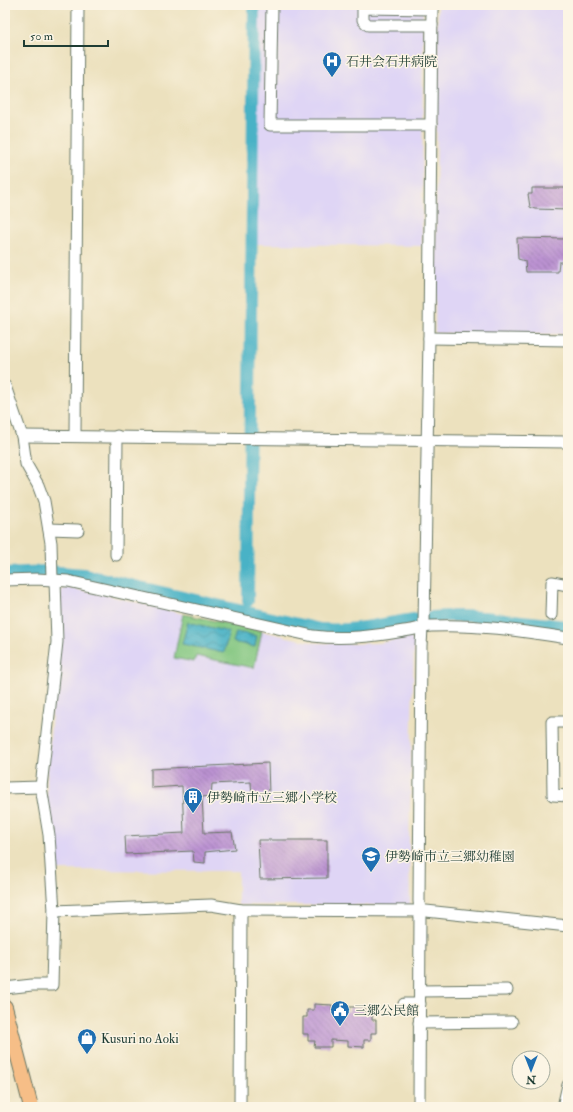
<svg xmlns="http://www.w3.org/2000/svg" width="573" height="1112" font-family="'IM FELL Double Pica','Noto Serif JP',serif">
<defs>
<pattern id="water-waves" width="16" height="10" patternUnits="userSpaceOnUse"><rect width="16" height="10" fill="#48b2c6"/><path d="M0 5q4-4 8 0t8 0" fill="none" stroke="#3b92a2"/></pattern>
<pattern id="building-back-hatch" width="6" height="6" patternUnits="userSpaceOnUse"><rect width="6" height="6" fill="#bb92d2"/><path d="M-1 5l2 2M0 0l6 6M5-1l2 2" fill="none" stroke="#9778ab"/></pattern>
</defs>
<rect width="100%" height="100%" fill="#fcf5e5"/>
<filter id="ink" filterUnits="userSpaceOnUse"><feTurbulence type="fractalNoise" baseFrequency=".025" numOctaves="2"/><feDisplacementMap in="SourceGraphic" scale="8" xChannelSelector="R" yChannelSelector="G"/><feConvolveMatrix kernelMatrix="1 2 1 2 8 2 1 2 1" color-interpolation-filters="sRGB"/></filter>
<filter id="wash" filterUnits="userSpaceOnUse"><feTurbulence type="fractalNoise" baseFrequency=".012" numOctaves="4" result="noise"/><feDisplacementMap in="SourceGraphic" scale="16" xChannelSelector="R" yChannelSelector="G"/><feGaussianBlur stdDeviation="0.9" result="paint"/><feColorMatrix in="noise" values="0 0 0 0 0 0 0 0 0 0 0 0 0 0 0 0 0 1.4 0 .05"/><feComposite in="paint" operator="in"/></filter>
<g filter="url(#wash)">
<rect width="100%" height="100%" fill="#ece1be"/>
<!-- built -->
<g fill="#dfd5f5">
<polygon points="258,5 423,5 422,246 256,244"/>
<polygon points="438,5 568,5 568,334 435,333"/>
<polygon points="66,588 102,594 183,614 315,643 355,644 380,643 410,637 414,642 409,841 410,905 238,905 238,871 55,870 47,800 47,780 61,591"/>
</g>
<!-- green -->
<polygon fill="#82c680" stroke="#50825a" points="183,614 262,631 254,668 196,656 194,662 174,658"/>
<!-- water -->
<g fill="url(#water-waves)" stroke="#34787d">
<polygon points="188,622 229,632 224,653 182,644"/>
<polygon points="236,632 257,636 255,647 233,642"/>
</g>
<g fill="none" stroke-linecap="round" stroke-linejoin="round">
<!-- canal -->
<g stroke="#48b2c6" stroke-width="12">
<path d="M5 573 47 571 84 574 320 629C361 632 393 620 432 617 477 613 523 622 568 626"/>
<polyline points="248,601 254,5"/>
</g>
</g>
<g id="blocks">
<!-- building -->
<g fill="url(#building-back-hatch)">
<polygon points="532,188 568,188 568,210 535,209 530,207 528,194 532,194"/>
<polygon points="517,238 568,239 568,262 559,262 558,272 526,272 525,261 518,259"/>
<polygon points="268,763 269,794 252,795 251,782 212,784 211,796 202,797 204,833 232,832 235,849 205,852 205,863 194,862 193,851 126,854 125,836 184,833 182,786 151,788 151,769"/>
<polygon points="258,840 327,840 327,878 260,879"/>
<polygon points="314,1004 332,1005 332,1011 349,1011 349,1007 364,1007 364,1012 372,1012 372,1020 376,1020 376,1033 371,1033 371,1040 364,1040 364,1047 348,1046 348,1041 331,1040 331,1047 314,1047 315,1041 308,1041 308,1034 303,1034 303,1017 307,1017 307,1010 314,1010"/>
</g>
</g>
</g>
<g filter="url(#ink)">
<use href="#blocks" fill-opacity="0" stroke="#677664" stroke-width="1"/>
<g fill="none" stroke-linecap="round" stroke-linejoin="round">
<!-- minor casing -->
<g stroke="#677664" stroke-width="13">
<g id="minor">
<polyline points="272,5 270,125 431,125"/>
<polyline points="432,25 368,25 363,20 363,8 432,9"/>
<polyline points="429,338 568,340"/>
<polyline points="5,386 22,436 26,464 38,485 44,501 51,543 52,579"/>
<polyline points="22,436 568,442"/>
<polyline points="75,436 78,5"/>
<polyline points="49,529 78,530"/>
<polyline points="116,555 117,436"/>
<path d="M5 580 37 579 68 581 313 636C344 640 374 636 404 631 413 630 422 627 431 626 478 624 523 631 568 638"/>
<polyline points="551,615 552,582 568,585"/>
<polyline points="568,722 552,722 553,795 568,796"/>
<polyline points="5,788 41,787"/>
<polyline points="54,911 211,905 241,910 426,911 568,926"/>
<polyline points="5,988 32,985 52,985 54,911 49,835 41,787 57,642 55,580"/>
<polyline points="420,991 507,990"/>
<polyline points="404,1004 420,1004"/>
<polyline points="419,1023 512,1022"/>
<polyline points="240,1107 241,910"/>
<polyline points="419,1107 420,911 419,901 421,646 422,628 424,623 429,338 432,5"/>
<polyline points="563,1107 568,1085"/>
</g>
</g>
<!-- major casing -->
<g stroke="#677664" stroke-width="16">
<polyline id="major" points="5,1007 31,1107"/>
</g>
<!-- minor -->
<use href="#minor" stroke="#fff" stroke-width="11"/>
<!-- major -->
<use href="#major" stroke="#f6be87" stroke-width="14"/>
</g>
</g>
<!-- icons -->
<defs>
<g id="hospital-pin" transform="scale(1)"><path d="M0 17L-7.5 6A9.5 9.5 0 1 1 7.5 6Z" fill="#1f6fb2" stroke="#fcf5e5"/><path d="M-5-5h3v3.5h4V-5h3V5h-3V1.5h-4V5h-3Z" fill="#fff"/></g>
<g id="building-pin" transform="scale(1)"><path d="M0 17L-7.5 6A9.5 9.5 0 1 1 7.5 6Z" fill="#1f6fb2" stroke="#fcf5e5"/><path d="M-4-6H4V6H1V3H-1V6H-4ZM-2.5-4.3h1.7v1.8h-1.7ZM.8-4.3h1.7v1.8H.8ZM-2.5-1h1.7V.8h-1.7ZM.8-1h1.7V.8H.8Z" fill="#fff"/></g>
<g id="school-pin" transform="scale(1)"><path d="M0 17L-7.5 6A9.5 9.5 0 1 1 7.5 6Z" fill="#1f6fb2" stroke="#fcf5e5"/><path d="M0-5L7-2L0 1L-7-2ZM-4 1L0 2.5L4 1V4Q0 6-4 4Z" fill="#fff"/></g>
<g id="civic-pin" transform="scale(1)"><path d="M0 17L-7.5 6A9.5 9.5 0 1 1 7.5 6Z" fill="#1f6fb2" stroke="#fcf5e5"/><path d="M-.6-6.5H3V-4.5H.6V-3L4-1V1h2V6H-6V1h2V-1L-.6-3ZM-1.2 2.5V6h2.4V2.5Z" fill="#fff"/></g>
<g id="shop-pin" transform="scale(1)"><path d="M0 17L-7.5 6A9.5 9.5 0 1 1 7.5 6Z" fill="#1f6fb2" stroke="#fcf5e5"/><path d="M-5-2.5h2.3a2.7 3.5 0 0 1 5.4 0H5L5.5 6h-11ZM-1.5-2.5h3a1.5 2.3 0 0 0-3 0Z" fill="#fff"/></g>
</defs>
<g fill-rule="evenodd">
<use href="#hospital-pin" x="332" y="61"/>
<use href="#building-pin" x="193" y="797"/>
<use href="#school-pin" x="371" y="856"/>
<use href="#civic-pin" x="340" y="1010"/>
<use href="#shop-pin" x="87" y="1038"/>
</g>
<g text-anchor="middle" stroke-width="3" stroke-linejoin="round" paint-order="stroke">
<!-- poi labels -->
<g font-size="13" fill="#1f3d34" stroke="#fcf5e5" text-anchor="start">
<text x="346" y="66">石井会石井病院</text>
<text x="207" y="802">伊勢崎市立三郷小学校</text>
<text x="385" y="861">伊勢崎市立三郷幼稚園</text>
<text x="354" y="1015">三郷公民館</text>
<text x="101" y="1043">Kusuri no Aoki</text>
</g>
</g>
<!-- margin -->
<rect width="573" height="1112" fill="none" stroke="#fcf5e5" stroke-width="20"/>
<!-- north arrow -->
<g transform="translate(531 1070) rotate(180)"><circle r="19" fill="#fcf5e5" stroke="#a4ab9e"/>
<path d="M0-3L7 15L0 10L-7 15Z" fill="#1f6fb2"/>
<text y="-6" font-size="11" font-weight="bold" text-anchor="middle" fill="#1f3d34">N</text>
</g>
<!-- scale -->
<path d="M24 40v6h84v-6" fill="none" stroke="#1f3d34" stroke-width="2"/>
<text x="30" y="40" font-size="12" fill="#1f3d34" stroke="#fcf5e5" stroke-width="3" paint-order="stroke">50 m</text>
</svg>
